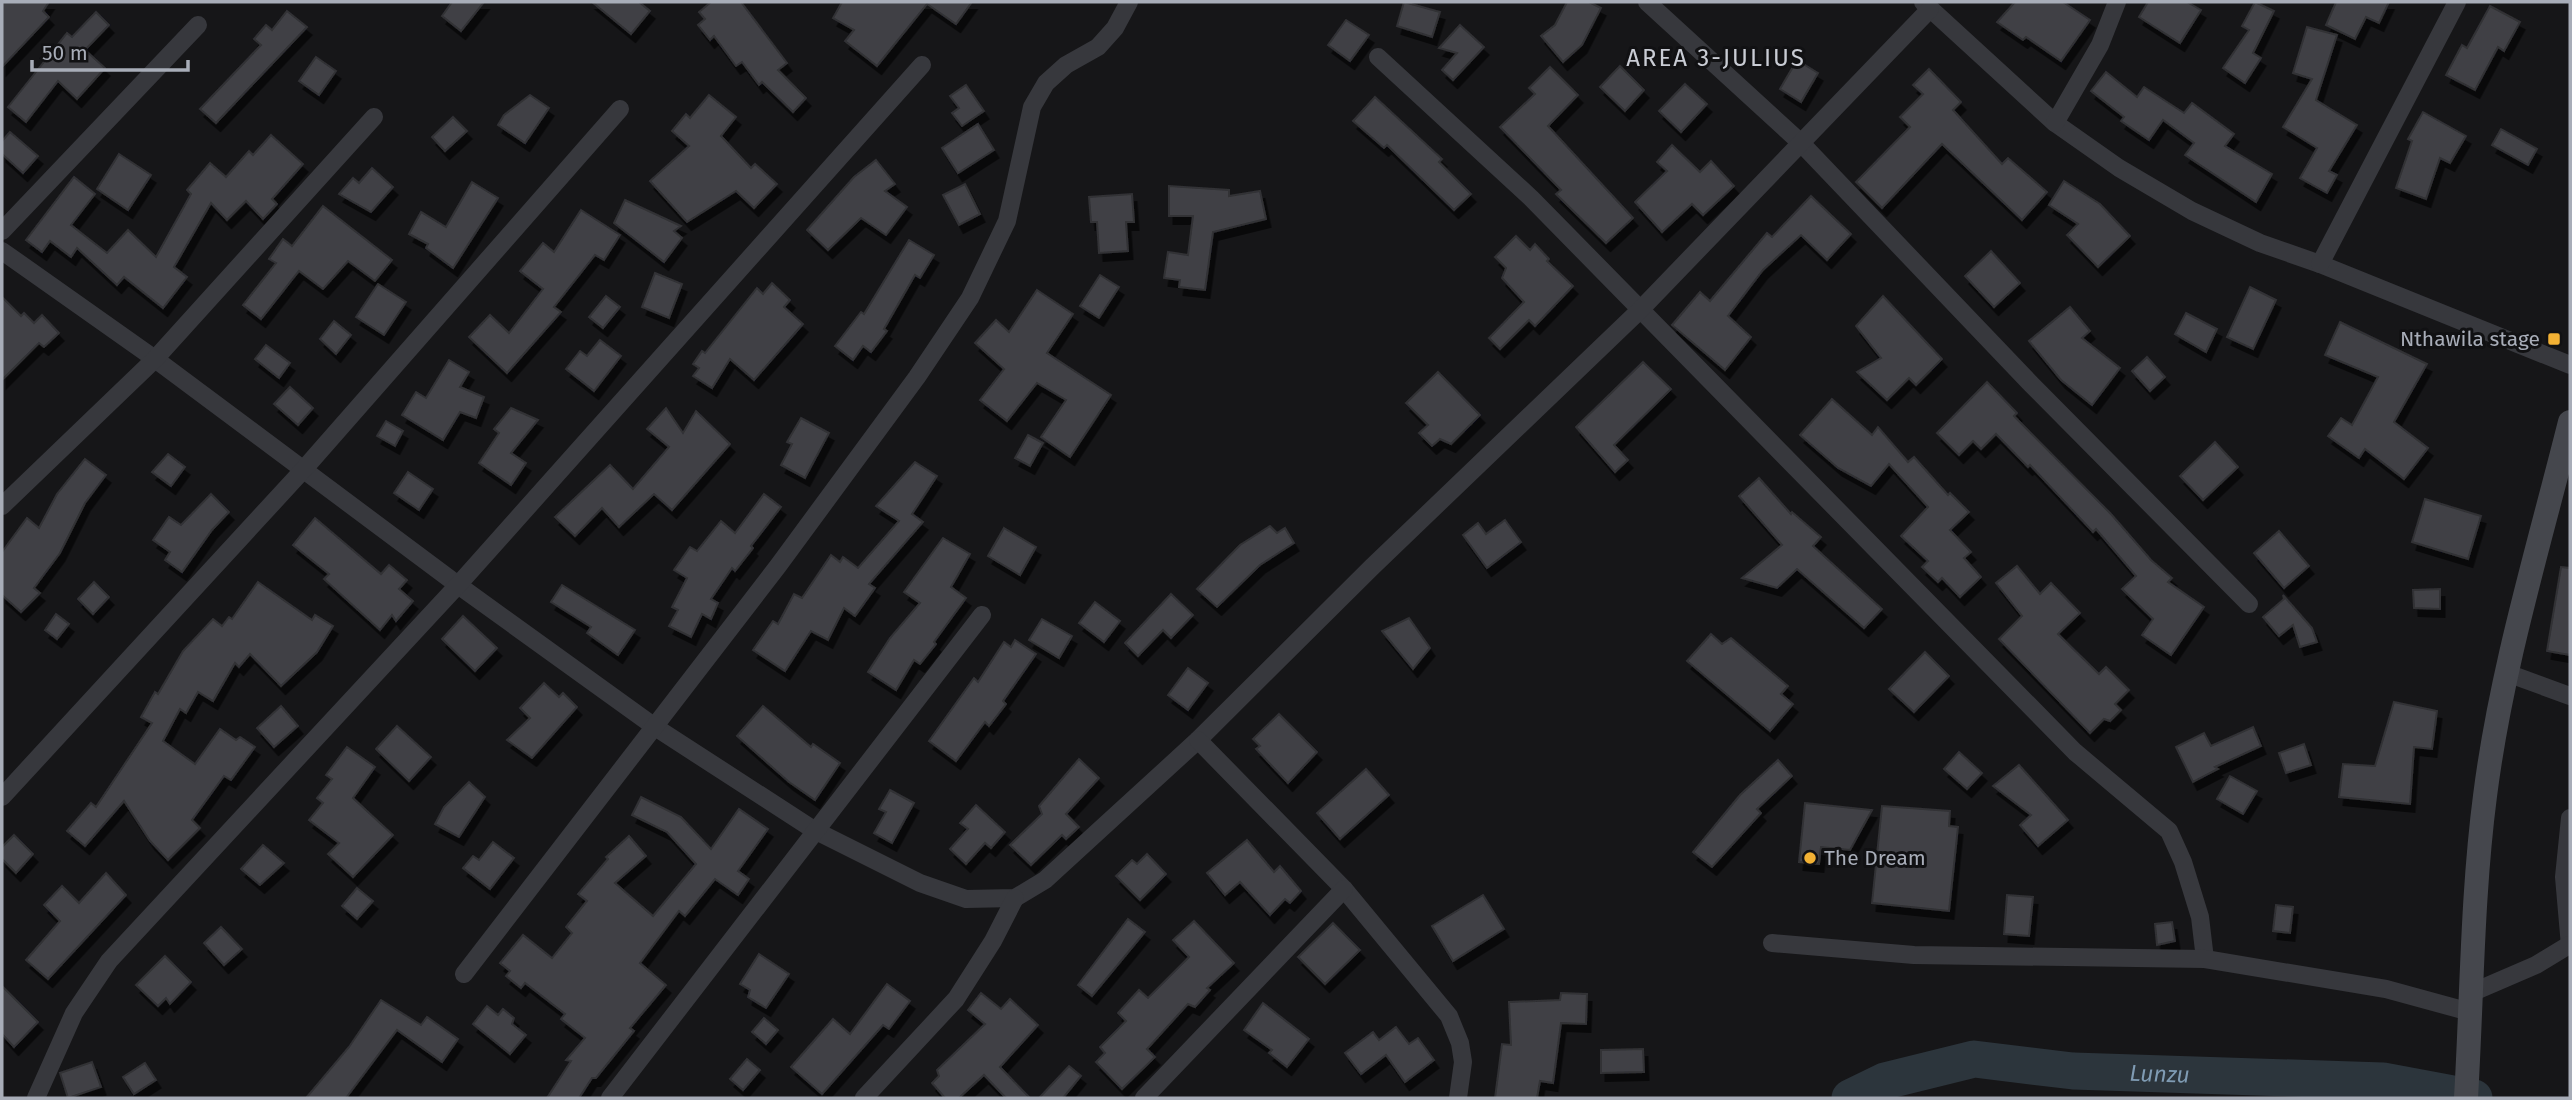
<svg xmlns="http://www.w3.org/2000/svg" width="2572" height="1100" font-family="'Fira Sans',sans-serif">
<defs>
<filter id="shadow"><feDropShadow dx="4.5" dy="8" stdDeviation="0" flood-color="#0009"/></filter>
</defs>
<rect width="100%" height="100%" fill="#161618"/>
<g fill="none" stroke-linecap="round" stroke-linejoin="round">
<!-- river -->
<path stroke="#2c353c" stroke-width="37" id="s1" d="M1850 1098 1885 1081 1974 1059 2073 1071 2383 1081 2474 1098"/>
</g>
<!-- building -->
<g fill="#404145" stroke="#303034" stroke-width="2" filter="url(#shadow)">
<polygon points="2,2 49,2 43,11 49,17 2,67"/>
<polygon points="452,2 484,2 461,31 442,16"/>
<polygon points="592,2 639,2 650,11 631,34"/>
<polygon points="711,2 741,2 787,63 778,70 806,98 793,112 762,82 759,85 742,62 736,66 714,36 710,40 698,25 705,19 699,12"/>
<polygon points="842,2 972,2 956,24 927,4 877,66 845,41 854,30 833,18"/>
<polygon points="1404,2 1440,12 1432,37 1397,26"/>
<polygon points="1567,2 1589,2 1601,8 1582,45 1563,62 1541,36 1555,25"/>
<polygon points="2015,2 2063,2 2090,20 2061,61 2026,37 2023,40 1997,22"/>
<polygon points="2148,2 2187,2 2201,10 2180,43 2139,17"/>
<polygon points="2255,2 2274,11 2253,53 2261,58 2245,83 2223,68 2249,30 2242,26"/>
<polygon points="2336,2 2389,2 2379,23 2366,17 2355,39 2326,25"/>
<polygon points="2490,6 2520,22 2504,51 2498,47 2475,90 2446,75 2462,45 2467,48"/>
<polygon points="287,11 307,27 216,123 200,109 261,45 254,39 266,25 272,30"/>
<polygon points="96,12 109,25 85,50 105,68 77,99 58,81 26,122 8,107 67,33 72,37"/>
<polygon points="1346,20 1369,35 1350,61 1328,45"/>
<polygon points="1460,25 1484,47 1453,80 1442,70 1457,53 1439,48"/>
<polygon points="2307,27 2337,35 2316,100 2357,125 2329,171 2337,175 2327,193 2300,178 2317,148 2283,127 2312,79 2293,73"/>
<polygon points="316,57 336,71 319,95 299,81"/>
<polygon points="1797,60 1818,73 1801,102 1780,89"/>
<polygon points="1620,66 1644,90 1625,111 1600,87"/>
<polygon points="1550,67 1578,95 1548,126 1633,218 1606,243 1556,194 1561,190 1500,127 1535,94 1529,88"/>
<polygon points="1929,69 1961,102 1953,110 2002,164 2008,158 2047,192 2022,220 1942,144 1882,208 1856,182 1910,127 1900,117 1923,94 1913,85"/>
<polygon points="2106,72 2137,97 2144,87 2184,113 2192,103 2234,134 2225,146 2272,174 2256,202 2185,155 2194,143 2163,120 2149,140 2121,121 2124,117 2091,91"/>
<polygon points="1685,84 1707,104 1681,132 1659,111"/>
<polygon points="966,85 984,111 962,126 952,113 959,108 950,96"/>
<polygon points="530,95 549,108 525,143 498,125 504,115"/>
<polygon points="709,95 736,117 721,136 751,168 755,164 777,184 754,208 736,191 687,222 650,181 689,146 672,131 686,114 690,118"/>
<polygon points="1375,97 1442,159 1439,162 1471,194 1454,210 1387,145 1384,148 1353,121"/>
<polygon points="2423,112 2466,136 2450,163 2440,158 2426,199 2396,188 2412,141 2408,139"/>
<polygon points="453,117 467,131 445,151 432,137"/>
<polygon points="978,124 994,150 958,173 942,148"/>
<polygon points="2501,129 2537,149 2528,165 2492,145"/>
<polygon points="10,132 38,156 23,173 2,154 2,141"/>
<polygon points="271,135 303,164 272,199 277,204 263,219 246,201 227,220 211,203 174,267 187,277 163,308 124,277 117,285 77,248 71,257 50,241 42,252 26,240 74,177 95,194 71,225 107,253 128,230 156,257 191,194 187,190 210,163 226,177 249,151 253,155"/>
<polygon points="1672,145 1700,172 1711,161 1734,186 1703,215 1692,204 1662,232 1635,202 1667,171 1657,162"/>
<polygon points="119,154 151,175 128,210 97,189"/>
<polygon points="876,160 895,184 885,191 907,207 886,235 861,218 828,250 807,230 854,177"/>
<polygon points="372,168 393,187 371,212 339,194 353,178 359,183"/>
<polygon points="2064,181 2100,204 2130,236 2098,267 2067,235 2078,224 2049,205"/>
<polygon points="472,182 498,198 453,268 426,248 428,244 409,234 421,212 446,227"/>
<polygon points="965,184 980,214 959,225 943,195"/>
<polygon points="1169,186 1229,190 1229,196 1260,191 1266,219 1213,232 1205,290 1179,287 1180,280 1164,278 1168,252 1188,255 1193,216 1169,216"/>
<polygon points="1132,194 1134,222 1126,222 1128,251 1099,253 1097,222 1091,222 1089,197"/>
<polygon points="1811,196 1851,234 1827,260 1801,235 1763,270 1728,316 1751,337 1725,370 1672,325 1700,292 1710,301 1767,233 1772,237"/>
<polygon points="625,200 681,226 674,231 682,238 664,262 614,223"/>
<polygon points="323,206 392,260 375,281 348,261 323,289 299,271 261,319 243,305 276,263 269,259 283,239 292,246"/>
<polygon points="581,210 620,235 604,260 595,255 554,307 561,312 507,373 469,337 490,315 509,333 543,289 520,271 543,243 554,252"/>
<polygon points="1516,236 1530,250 1535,244 1549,259 1547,261 1573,286 1535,326 1529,320 1500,349 1489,338 1524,302 1502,278 1506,268 1495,257"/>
<polygon points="909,240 934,255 920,278 915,275 884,329 887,331 871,352 863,346 853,360 835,346 861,312 864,314"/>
<polygon points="1991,251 2020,283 1994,307 1965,276"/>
<polygon points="655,273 682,284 669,318 642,307"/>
<polygon points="1100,275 1119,287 1099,318 1080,306"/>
<polygon points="772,283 790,300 784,307 803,324 754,380 730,359 712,388 693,376 699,368 693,364 702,351 705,353 757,288 763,294"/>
<polygon points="378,284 406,302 384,335 356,317"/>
<polygon points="2250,287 2276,300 2253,349 2227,337"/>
<polygon points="1037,290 1073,314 1047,353 1111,395 1070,457 1041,437 1066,400 1037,383 1007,421 980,400 1004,369 975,343 996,320 1009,332"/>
<polygon points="606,296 620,307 603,328 589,317"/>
<polygon points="1883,296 1942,359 1916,385 1909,378 1887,400 1857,372 1881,358 1856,326"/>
<polygon points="2,297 21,316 24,313 34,323 42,315 59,333 44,347 39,343 2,380"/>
<polygon points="2070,307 2090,331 2082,338 2120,368 2092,405 2061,380 2029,341"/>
<polygon points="2186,313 2217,329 2206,352 2175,334"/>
<polygon points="334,321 351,335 336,354 320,339"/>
<polygon points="2340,322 2427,364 2394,422 2428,448 2404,479 2365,449 2359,458 2328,436 2341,418 2352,425 2378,377 2325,355"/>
<polygon points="600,340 621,356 594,391 566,369 580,351 587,356"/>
<polygon points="266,345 290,363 279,378 255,359"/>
<polygon points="2147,357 2165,377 2150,391 2132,371"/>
<polygon points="449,360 469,372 460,387 484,397 476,418 460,412 443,440 402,415 416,392 426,398"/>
<polygon points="1643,362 1671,389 1614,445 1628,460 1615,472 1576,427"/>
<polygon points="1438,372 1480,415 1451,444 1440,439 1432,446 1419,433 1428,425 1406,403"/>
<polygon points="1987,382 2017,413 2014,416 2111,514 2151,560 2172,578 2168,582 2204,607 2171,655 2142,635 2153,619 2122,589 2136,576 2096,529 2093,532 2030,465 2028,467 1996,434 1981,449 1973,441 1959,455 1937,433"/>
<polygon points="290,387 313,408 298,425 274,404"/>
<polygon points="1832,399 1872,435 1878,427 1908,462 1914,457 1948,495 1950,493 1969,512 1950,530 1971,552 1964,558 1981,577 1960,597 1942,578 1938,582 1922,567 1928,561 1901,536 1928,507 1889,464 1871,486 1838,468 1800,435"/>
<polygon points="511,408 538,420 511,453 526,463 511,485 479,463 499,433 494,429"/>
<polygon points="666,408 683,433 696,411 730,444 672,510 654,494 619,527 602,508 575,536 555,517 610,465 633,489 669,447 647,429"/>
<polygon points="801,418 829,433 805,478 781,465 792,444 787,442"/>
<polygon points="386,421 403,431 395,446 377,436"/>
<polygon points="1028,435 1043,443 1030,466 1015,458"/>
<polygon points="2215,442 2238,467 2203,500 2180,476"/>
<polygon points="168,454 185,467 171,486 152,472"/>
<polygon points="85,459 106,475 85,503 60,553 34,588 40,593 21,612 2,595 2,552 27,518 39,528 57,494"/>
<polygon points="915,462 937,476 912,514 923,522 869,584 875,588 855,616 844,608 828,640 811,631 785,671 753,650 773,621 778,624 794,594 802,598 831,555 840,562 843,557 858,568 899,521 876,506"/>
<polygon points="408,472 433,489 419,510 394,493"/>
<polygon points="1759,478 1791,514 1792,512 1821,537 1813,546 1882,609 1864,628 1797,569 1777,588 1742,578 1782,545 1739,496"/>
<polygon points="211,494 229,512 212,530 182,572 165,560 170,552 153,540 169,517 181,525"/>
<polygon points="764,494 781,507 751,546 753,548 735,571 732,568 711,599 718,603 711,619 702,614 691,637 669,626 678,610 672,607 687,578 674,570 690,547 697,551 721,521 735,533"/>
<polygon points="2425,499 2481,516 2468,559 2412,542"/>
<polygon points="315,518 381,574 389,565 407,580 399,589 413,601 396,621 392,615 380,630 324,579 329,574 293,545"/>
<polygon points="1505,520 1521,542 1487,568 1463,535 1478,523 1486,534"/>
<polygon points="1270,526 1277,533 1285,528 1294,543 1260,565 1217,607 1197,589 1240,545"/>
<polygon points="1004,528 1036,547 1020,575 988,556"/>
<polygon points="2279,531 2309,566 2284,588 2254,553"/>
<polygon points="943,538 970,554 951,587 966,598 934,642 936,644 920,664 914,660 896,690 868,672 890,638 920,603 904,592"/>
<polygon points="2017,566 2040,594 2051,583 2080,613 2058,634 2099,674 2106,667 2129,690 2115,704 2121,710 2110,721 2104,719 2090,733 1999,639 2022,616 1996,583"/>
<polygon points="2561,567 2570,568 2570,655 2547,651"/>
<polygon points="94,582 109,597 93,614 78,599"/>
<polygon points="258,582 312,620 315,615 333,626 317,652 281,686 250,654 239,667 235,663 213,701 198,692 186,713 180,709 163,741 195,764 220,729 236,740 240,737 255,747 231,780 224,776 192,820 200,828 168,860 150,841 124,801 85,846 67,831 91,803 96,807 152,723 141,717 155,692 158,694 183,651 213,619 222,626 229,617 232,619"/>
<polygon points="562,585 635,630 618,655 587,633 591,627 551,602"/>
<polygon points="2440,589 2440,609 2414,608 2413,590"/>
<polygon points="1171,594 1193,615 1171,638 1163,630 1138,656 1125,643"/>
<polygon points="2283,595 2312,628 2317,642 2300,647 2293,625 2279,636 2263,617 2284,599"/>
<polygon points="1095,602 1120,621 1104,642 1079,623"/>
<polygon points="56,614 69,624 57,639 45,630"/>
<polygon points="463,616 497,648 475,671 442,639"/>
<polygon points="1409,618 1430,648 1413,669 1382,631"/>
<polygon points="1042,619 1072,636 1059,658 1029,640"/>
<polygon points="1711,634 1722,644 1731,638 1788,686 1781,694 1793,704 1770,731 1687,661"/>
<polygon points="1015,640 1036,654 1003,701 1006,704 989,726 985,722 956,761 929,741 974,678 978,682 1004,642 1011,647"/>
<polygon points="1925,652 1949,676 1914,712 1889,689"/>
<polygon points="1188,668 1208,683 1188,710 1168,695"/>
<polygon points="544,683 559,697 563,693 577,707 532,758 507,740 530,718 520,708"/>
<polygon points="2394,702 2437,711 2432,749 2414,747 2410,804 2339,797 2343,764 2375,766"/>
<polygon points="281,706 298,726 274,747 257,728"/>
<polygon points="763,706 811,747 813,744 840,763 815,800 789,782 737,736"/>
<polygon points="1279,714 1317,752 1288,783 1256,749 1260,746 1253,739"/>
<polygon points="397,726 431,757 409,781 376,749"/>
<polygon points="2253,727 2261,746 2215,767 2218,769 2193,782 2176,747 2204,733 2211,746"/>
<polygon points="2304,744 2311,765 2286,773 2279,753"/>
<polygon points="347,747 375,767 353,798 393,835 353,877 328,854 339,843 309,820 323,803 317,798 332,779 326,775"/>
<polygon points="1959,752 1982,773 1967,789 1944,769"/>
<polygon points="1079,759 1099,778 1066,814 1079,827 1066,839 1062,835 1031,865 1010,845 1042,814 1039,806"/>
<polygon points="1778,760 1792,776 1757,809 1761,813 1712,867 1693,852 1740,795"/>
<polygon points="2019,765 2068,820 2038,846 2020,825 2031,815 1993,786"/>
<polygon points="1366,769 1389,795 1340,839 1317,813"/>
<polygon points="2230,776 2257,791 2243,814 2217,799"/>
<polygon points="469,782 485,797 459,837 435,824 444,807"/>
<polygon points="890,790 914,803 892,843 874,833 886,812 879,809"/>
<polygon points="641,797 681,817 711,849 739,809 768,829 738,871 749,879 738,895 715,879 685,916 679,911 640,963 666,985 630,1028 634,1031 596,1078 592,1078 579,1098 547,1098 571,1061 566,1060 585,1038 561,1019 565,1014 525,983 521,988 506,976 510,971 500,963 523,935 552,958 572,933 566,927 587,901 578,894 608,859 606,857 629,836 646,856 615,883 653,916 696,864 667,832 632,815"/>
<polygon points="1805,803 1872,810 1850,850 1821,847 1819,864 1799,862"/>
<polygon points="976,805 1005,832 991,848 985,843 966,864 950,849 968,829 960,823"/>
<polygon points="1882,806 1950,811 1949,826 1958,827 1949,911 1872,903"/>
<polygon points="14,835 33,854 16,873 2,859 2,847"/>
<polygon points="1247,840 1274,872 1280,866 1301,891 1290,903 1285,899 1270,915 1240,882 1225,895 1207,873"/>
<polygon points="493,842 514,858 490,889 463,868 473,856 479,860"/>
<polygon points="263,845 284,863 260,885 241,869"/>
<polygon points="1147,854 1166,874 1140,900 1116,876 1132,860 1137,864"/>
<polygon points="106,873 126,895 48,979 26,960 60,921 44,905 62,886 79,903"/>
<polygon points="357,888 373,901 357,919 342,906"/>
<polygon points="1483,895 1504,929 1453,961 1432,926"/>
<polygon points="2007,895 2033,897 2029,936 2004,934"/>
<polygon points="2276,905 2293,907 2290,933 2273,931"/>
<polygon points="1128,919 1145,932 1092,996 1078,985"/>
<polygon points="1194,921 1234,963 1207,988 1210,990 1195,1007 1188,1004 1147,1049 1155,1057 1122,1089 1096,1062 1105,1053 1100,1047 1126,1021 1118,1013 1139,990 1148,998 1189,957 1173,940"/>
<polygon points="2172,922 2175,941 2157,945 2155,924"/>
<polygon points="1333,923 1360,950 1325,984 1298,957"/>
<polygon points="221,927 242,949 224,965 204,943"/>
<polygon points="759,954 789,974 766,1008 748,997 750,990 740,984"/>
<polygon points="165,956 191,982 170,1004 166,998 158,1006 136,985"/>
<polygon points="887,984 910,1001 889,1029 883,1025 822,1094 791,1067 833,1019 850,1034"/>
<polygon points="2,986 38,1022 14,1047 2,1034"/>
<polygon points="981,993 1001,1009 1010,999 1038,1025 1000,1067 1030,1098 1006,1098 984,1075 959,1098 945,1098 932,1083 939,1076 937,1070 985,1024 968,1010"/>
<polygon points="1561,993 1587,994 1586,1024 1561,1023 1553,1083 1540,1081 1537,1098 1495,1098 1502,1044 1511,1045 1509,1002 1560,1000"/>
<polygon points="381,1000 421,1025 427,1017 458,1039 442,1062 397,1030 346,1098 306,1098 349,1047"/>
<polygon points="1263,1003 1309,1039 1287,1067 1269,1053 1272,1050 1244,1030"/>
<polygon points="487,1006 498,1015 503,1009 514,1018 512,1024 526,1035 510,1054 473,1024"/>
<polygon points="764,1018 778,1030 766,1044 752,1032"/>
<polygon points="1396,1027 1409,1044 1418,1038 1434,1060 1405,1082 1386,1055 1361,1074 1345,1053 1373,1032 1379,1040"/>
<polygon points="1643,1049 1644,1072 1601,1073 1601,1050"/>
<polygon points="747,1059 760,1070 743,1090 730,1079"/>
<polygon points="92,1062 101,1087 68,1098 60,1073"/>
<polygon points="145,1063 156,1080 134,1094 123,1077"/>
<polygon points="1069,1066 1081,1076 1063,1098 1039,1098"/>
</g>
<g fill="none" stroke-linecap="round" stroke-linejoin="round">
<!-- street -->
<g stroke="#37383d" stroke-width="18">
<polyline points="1647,2 1801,143 2031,384 2249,604"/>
<polyline points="1923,2 2055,123 2119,168 2192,211 2260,243 2320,264 2570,365"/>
<polyline points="1378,57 1531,198 2075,752 2169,831 2183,862 2200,917 2205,959"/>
<polyline points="2055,123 2100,45 2117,2"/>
<polyline points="2,231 198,25"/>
<polyline points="2,251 155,359 458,585 655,727 814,830 920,883 966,899 1015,898 1045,880 1198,740 1372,567 1641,309 1930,9"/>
<polyline points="2320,264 2457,2"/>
<polyline points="2,506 155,359 374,117"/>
<polyline points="2507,673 2570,696"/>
<polyline points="1198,740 1344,889 1449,1016 1460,1043 1463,1062 1458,1098"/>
<polyline points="2,797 304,469 620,109"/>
<polyline points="2570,818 2564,877 2570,946"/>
<polyline points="1772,943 1914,955 2205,959 2386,989 2470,1012"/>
<polyline points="464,974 778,566 917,377 970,298 1007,221 1032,107 1046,83 1066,65 1098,47 1115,28 1129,2"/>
<polyline points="2471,993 2536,965 2569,945"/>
<polyline points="36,1098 74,1013 109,961 458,585 922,65"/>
<polyline points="610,1098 982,615"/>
<polyline points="864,1098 956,999 993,941 1015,898"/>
<polyline points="1144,1098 1344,889"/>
</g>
<!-- secondary -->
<path stroke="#45474d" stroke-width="24" d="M2466 1098C2472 997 2472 896 2485 796 2501 669 2539 546 2570 422"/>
</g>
<!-- markers -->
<g fill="#f2b134" stroke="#111113" stroke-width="2.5">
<rect x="2547" y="332" width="14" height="14" rx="3.5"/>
<circle cx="1810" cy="858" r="7"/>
</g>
<g text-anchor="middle" stroke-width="6" stroke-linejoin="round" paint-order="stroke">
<!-- poi labels -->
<g font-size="21" fill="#a8adb8" stroke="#111113" text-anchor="end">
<text x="2540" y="346">Nthawila stage</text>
<text x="1824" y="865" text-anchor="start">The Dream</text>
</g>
<!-- water labels -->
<g font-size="23" font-style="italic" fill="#7f9bb3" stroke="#111113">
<text dy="8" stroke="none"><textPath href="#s1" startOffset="317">Lunzu</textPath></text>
</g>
<!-- quarter labels -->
<g font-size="24" letter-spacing="2" fill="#c9ccd4" stroke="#111113">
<text x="1716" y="66">AREA 3-JULIUS</text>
</g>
</g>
<!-- border -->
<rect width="2572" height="1100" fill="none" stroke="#a8adb8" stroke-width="7"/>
<!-- scale -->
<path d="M32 60v10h156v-10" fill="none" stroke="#a8adb8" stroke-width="3.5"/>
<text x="42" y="60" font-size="21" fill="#a8adb8" stroke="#111113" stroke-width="5" paint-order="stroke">50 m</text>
</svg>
